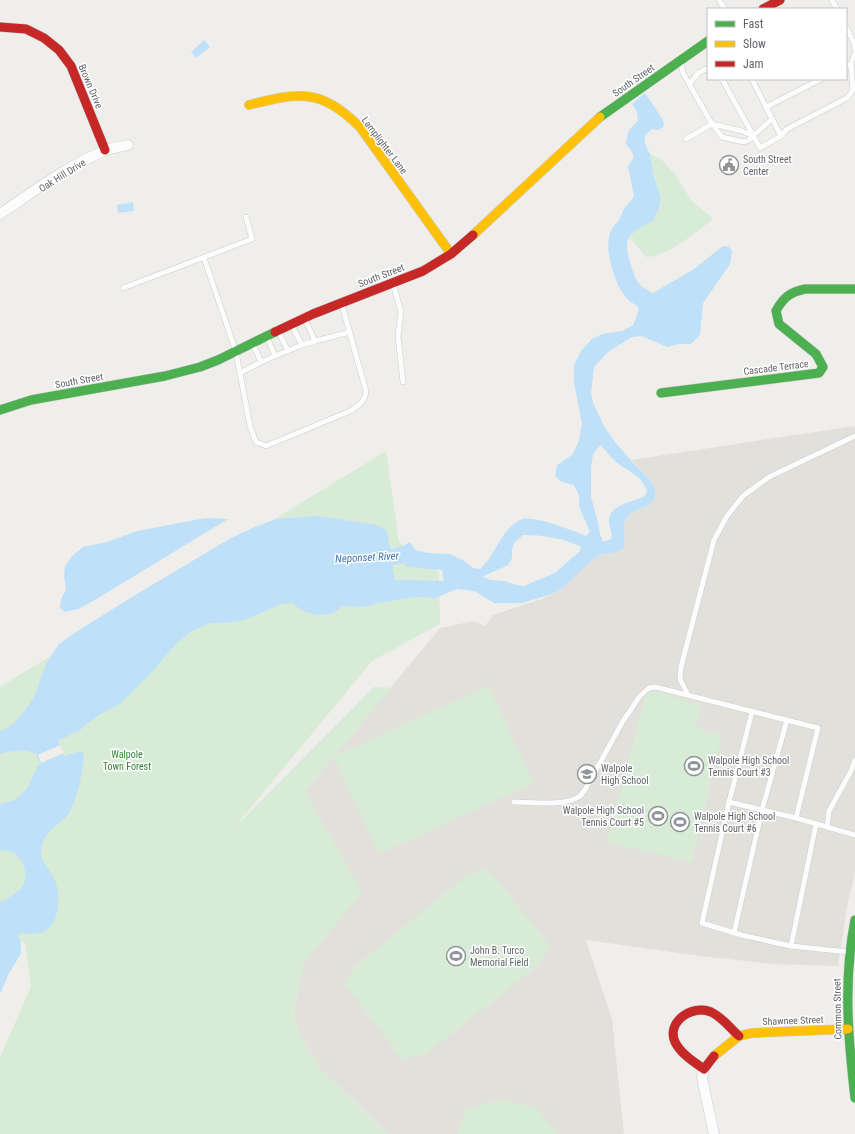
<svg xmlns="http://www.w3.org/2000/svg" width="855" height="1134" font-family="'Roboto Condensed',sans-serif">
<rect width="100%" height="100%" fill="#efeeea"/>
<!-- education -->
<polygon fill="#e2e0da" points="855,426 855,872 847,907 838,966 774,964 700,956 586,940 612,1019 624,1134 389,1134 320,1069 299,1033 294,1015 300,976 305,962 312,952 361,893 305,791 440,628 474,621 485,626 493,615 542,599 563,588 593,559 602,554 614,553 625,542 624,525 628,516 635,511 651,504 650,480 631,460"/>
<!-- green -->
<g fill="#d8ebd6">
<path d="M650 154 662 160 675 174 691 200 713 219C694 233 670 256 646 257L632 240 619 234 643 226 653 221 659 208 661 197 654 177Z"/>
<polygon points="386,451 399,542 439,572 440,624 372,661 234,828 374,687 391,688 335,756 488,686 534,783 379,854 334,757 305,791 362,893 312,952 305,962 300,976 294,1016 299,1033 320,1069 389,1134 0,1134 0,1057 31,987 25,943 0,933 0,687"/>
<polygon points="650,690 701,704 696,728 722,735 692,862 607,842 646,693"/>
<polygon points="488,869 550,946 537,966 426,1054 402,1059 344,983 356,965 469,874"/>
<polygon points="500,1099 536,1108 558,1134 457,1134 467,1110"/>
</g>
<!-- water -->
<g fill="#bfe0f9" fill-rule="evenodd">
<polygon points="204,40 210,47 196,58 191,52"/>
<path d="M645 93 663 120 664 126 659 130 652 129 645 135V144L650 154 654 177 661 197 659 208 653 221 643 226 619 234V220L624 209 634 197 628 166 634 157 631 150 626 144C627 132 629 129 638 121L637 112 632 104Z"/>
<polygon points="133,202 134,211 118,213 117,205"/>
<path d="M723 246 729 247 732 251 730 264 703 303 700 335 691 344H679L668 347 641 336 632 337 608 352 594 367 591 393 593 403 605 428 615 442 634 464 650 480 655 488V496L651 504C641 509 624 512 624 527 624 535 626 540 623 548L614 553 602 554 593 559 563 588 552 594 522 603H494L474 591 457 589 435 598 415 597 379 603 364 607 343 606C340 608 336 612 332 613 320 618 301 613 293 603L281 604 245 620 228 623H211L192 631 176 644 150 674 120 704 99 715 88 723 80 730 58 741 64 756 80 751 84 754C84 767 76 806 67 816 58 826 46 830 42 845 37 861 51 869 56 883 61 898 59 926 43 932 35 935 29 934 22 933L18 935 21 944V954L9 973 0 994V903C6 900 21 890 24 884 30 869 17 846 0 851V804C19 801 27 791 34 774 36 770 36 767 40 764L36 754C24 749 13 750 0 754V731L12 725 24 712 34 697 46 664 59 644 76 632 132 597 231 538 255 527 276 519 318 516 376 525 387 530 390 549 403 546 410 542 415 550 428 553 450 554 466 562 473 568 480 569C489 561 494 550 501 539 507 530 513 522 523 519 535 516 574 531 586 536L590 532 579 506V495L574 485 562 482 555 476 557 465 572 455 579 441 582 423 574 383V365L581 351 592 339 602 334 622 331 633 325 636 318 639 307 638 302 631 295V293L637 289 644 294 653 293 694 269ZM600 445C605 449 608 454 613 459 626 472 640 472 647 491L645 496C634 502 610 504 609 520 608 527 613 530 611 539L603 542 600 534 598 522 591 497V467L593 454ZM523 535C543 535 563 538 581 547L580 551 555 573 524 586 516 585 504 581 491 580 482 577 508 565 512 558V550L514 543ZM405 563 406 567 442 570 444 581 395 580 392 565Z"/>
<polygon points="211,518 228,519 93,601 78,609 65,612 60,608 61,599 66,590 64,577 65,566 72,556 83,547 107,542 137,531 200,519"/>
</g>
<!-- pier -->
<polygon fill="#efeeea" points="60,745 64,753 41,763 38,755"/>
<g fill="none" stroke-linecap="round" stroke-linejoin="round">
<!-- river -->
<path stroke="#bfe0f9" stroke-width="19" d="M638 217C633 223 623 226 620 234 613 246 624 280 632 290 640 300 645 293 649 311"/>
<!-- lane casing -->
<g stroke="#cbcccc" stroke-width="6">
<g id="lane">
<polyline points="719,0 725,9"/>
<polyline points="832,0 837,9"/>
<polyline points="846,27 854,43 855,49"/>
<polyline points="681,63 683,73 712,124 742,131 753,136 772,119"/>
<polyline points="846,66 851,64 855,53"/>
<polyline points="722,79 760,148 781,136 787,129 847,98 853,90 851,64"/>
<polyline points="752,79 766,107 821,79"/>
<polyline points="690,84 698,73 708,68"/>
<polyline points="766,107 781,136"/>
<polyline points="686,139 712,124 722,137 744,142 749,140 753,136"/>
<path d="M204 258 236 352 250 426 256 442 266 446 350 411C359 405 365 402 366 391L342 305"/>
<polyline points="393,283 401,312 398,336 403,382"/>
<polyline points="123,288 252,239 246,217"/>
<polyline points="292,326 302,345 315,341 305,319"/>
<polyline points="278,331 288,351"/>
<polyline points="267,337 275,356 302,345"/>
<polyline points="315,341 350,332"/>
<polyline points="253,344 261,362 275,356"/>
<polyline points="240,373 261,362"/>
<polyline points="688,695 680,679 681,667 714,540 727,516 743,496 769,477 855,436"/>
<polyline points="752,712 729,802 702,923 741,935 791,946 848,952"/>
<path d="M514 802C532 802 565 807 580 796 582 794 584 790 586 788L623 721 640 696 649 688 655 687 818 728 796 818"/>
<polyline points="729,802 796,818 855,835"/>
<polyline points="827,827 829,811 851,771 855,760"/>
<polyline points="734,933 762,810 787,720"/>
<polyline points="791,946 816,824"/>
</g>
</g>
<!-- street casing -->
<g stroke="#cbcccc" stroke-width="11">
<g id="street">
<path d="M0 214C33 192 67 166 104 151 111 148 120 147 128 145"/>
<polyline points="704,1069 702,1078 714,1134"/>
</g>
</g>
<!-- fast casing -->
<g stroke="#cacacb" stroke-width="10">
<g id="fast">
<polyline points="600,117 708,41"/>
<path d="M661 393 819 373 823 367 816 354 779 324 776 311C783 298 790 292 805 289H855"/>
<polyline points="0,410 31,400 165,376 200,367 218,360 275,332"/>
<path d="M855 920C843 981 848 1037 855 1098"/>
</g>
</g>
<!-- slow casing -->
<g stroke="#cacacb" stroke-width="10">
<g id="slow">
<path d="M249 105C299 92 320 88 360 127L451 254"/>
<polyline points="473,235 600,117"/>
<polyline points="714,1056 739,1036 752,1033 848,1029"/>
</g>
</g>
<!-- jam casing -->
<g stroke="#cacacb" stroke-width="10">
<g id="jam">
<polyline points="763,9 780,0"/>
<polyline points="0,27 26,29 44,38 59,50 71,66 105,150"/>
<polyline points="275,332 313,314 423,271 451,254 473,235"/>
<path d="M714 1056 704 1069C694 1062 681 1054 675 1042 666 1022 692 1004 711 1012 722 1017 730 1028 739 1036"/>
</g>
</g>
<!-- lane -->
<use href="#lane" stroke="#fdfcfc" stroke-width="5"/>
<!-- street -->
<use href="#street" stroke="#fdfcfc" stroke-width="10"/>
<!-- fast -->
<use href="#fast" stroke="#4caf50" stroke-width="9"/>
<!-- slow -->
<use href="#slow" stroke="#ffc107" stroke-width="9"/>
<!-- jam -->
<use href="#jam" stroke="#c62828" stroke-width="9"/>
</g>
<!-- icons -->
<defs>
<g id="civic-ring" transform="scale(1)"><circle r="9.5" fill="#fff" stroke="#919496" stroke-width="1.5"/><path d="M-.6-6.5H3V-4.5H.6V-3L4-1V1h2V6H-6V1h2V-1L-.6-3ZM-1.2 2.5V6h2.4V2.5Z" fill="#919496"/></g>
<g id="stadium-ring" transform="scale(1)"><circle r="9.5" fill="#fff" stroke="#919496" stroke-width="1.5"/><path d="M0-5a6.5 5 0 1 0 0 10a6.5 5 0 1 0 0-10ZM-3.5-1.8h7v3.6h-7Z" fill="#919496"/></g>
<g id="school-ring" transform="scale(1)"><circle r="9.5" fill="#fff" stroke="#919496" stroke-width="1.5"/><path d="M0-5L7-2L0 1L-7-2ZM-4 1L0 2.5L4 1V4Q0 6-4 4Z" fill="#919496"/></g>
</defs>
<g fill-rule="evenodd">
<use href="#civic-ring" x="729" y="165"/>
<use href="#stadium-ring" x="694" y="766"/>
<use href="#school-ring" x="587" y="774"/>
<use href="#stadium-ring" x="658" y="816"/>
<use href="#stadium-ring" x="680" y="822"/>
<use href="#stadium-ring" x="456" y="956"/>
</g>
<g text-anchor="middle" stroke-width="3" stroke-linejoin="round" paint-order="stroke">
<!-- street labels -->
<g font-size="10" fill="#5f6368" stroke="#fff">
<text transform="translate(633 80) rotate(-35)" y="4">South Street</text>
<text transform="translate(91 86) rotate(67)" y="4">Brown Drive</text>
<text transform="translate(385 145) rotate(53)" y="4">Lamplighter Lane</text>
<text transform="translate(62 175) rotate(-32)" y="4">Oak Hill Drive</text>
<text transform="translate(381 275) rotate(-21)" y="4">South Street</text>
<text transform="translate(776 367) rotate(-7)" y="4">Cascade Terrace</text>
<text transform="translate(79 380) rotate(-10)" y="4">South Street</text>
<text transform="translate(837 1009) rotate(-91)" y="4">Common Street</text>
<text transform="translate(793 1020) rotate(-2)" y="4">Shawnee Street</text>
</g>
<!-- poi labels -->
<g font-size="10" fill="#5f6368" stroke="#fff" text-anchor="start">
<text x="743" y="163">South Street<tspan x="743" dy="12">Center</tspan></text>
<text x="708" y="764">Walpole High School<tspan x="708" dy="12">Tennis Court #3</tspan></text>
<text x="601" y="772">Walpole<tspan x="601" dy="12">High School</tspan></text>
<text x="644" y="814" text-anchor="end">Walpole High School<tspan x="644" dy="12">Tennis Court #5</tspan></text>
<text x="694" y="820">Walpole High School<tspan x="694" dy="12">Tennis Court #6</tspan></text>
<text x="470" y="954">John B. Turco<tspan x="470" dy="12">Memorial Field</tspan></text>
</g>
<!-- park labels -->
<g font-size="10" fill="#348238" stroke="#fff">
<text x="127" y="758">Walpole<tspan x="127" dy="12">Town Forest</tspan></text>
</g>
<!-- water labels -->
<g font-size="11" font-style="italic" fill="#4174aa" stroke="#fff">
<text transform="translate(367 557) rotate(-3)" y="4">Neponset River</text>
</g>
</g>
<!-- legend -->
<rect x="707" y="8" width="140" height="72" fill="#ffffff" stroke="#bfc1c3"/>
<rect x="715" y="21" width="20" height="6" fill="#4caf50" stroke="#bfc1c3"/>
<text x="743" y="28" font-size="12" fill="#5f6368">Fast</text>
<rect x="715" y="41" width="20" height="6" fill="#ffc107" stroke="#bfc1c3"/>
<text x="743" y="48" font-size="12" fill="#5f6368">Slow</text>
<rect x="715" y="61" width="20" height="6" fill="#c62828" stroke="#bfc1c3"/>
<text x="743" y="68" font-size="12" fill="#5f6368">Jam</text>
</svg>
